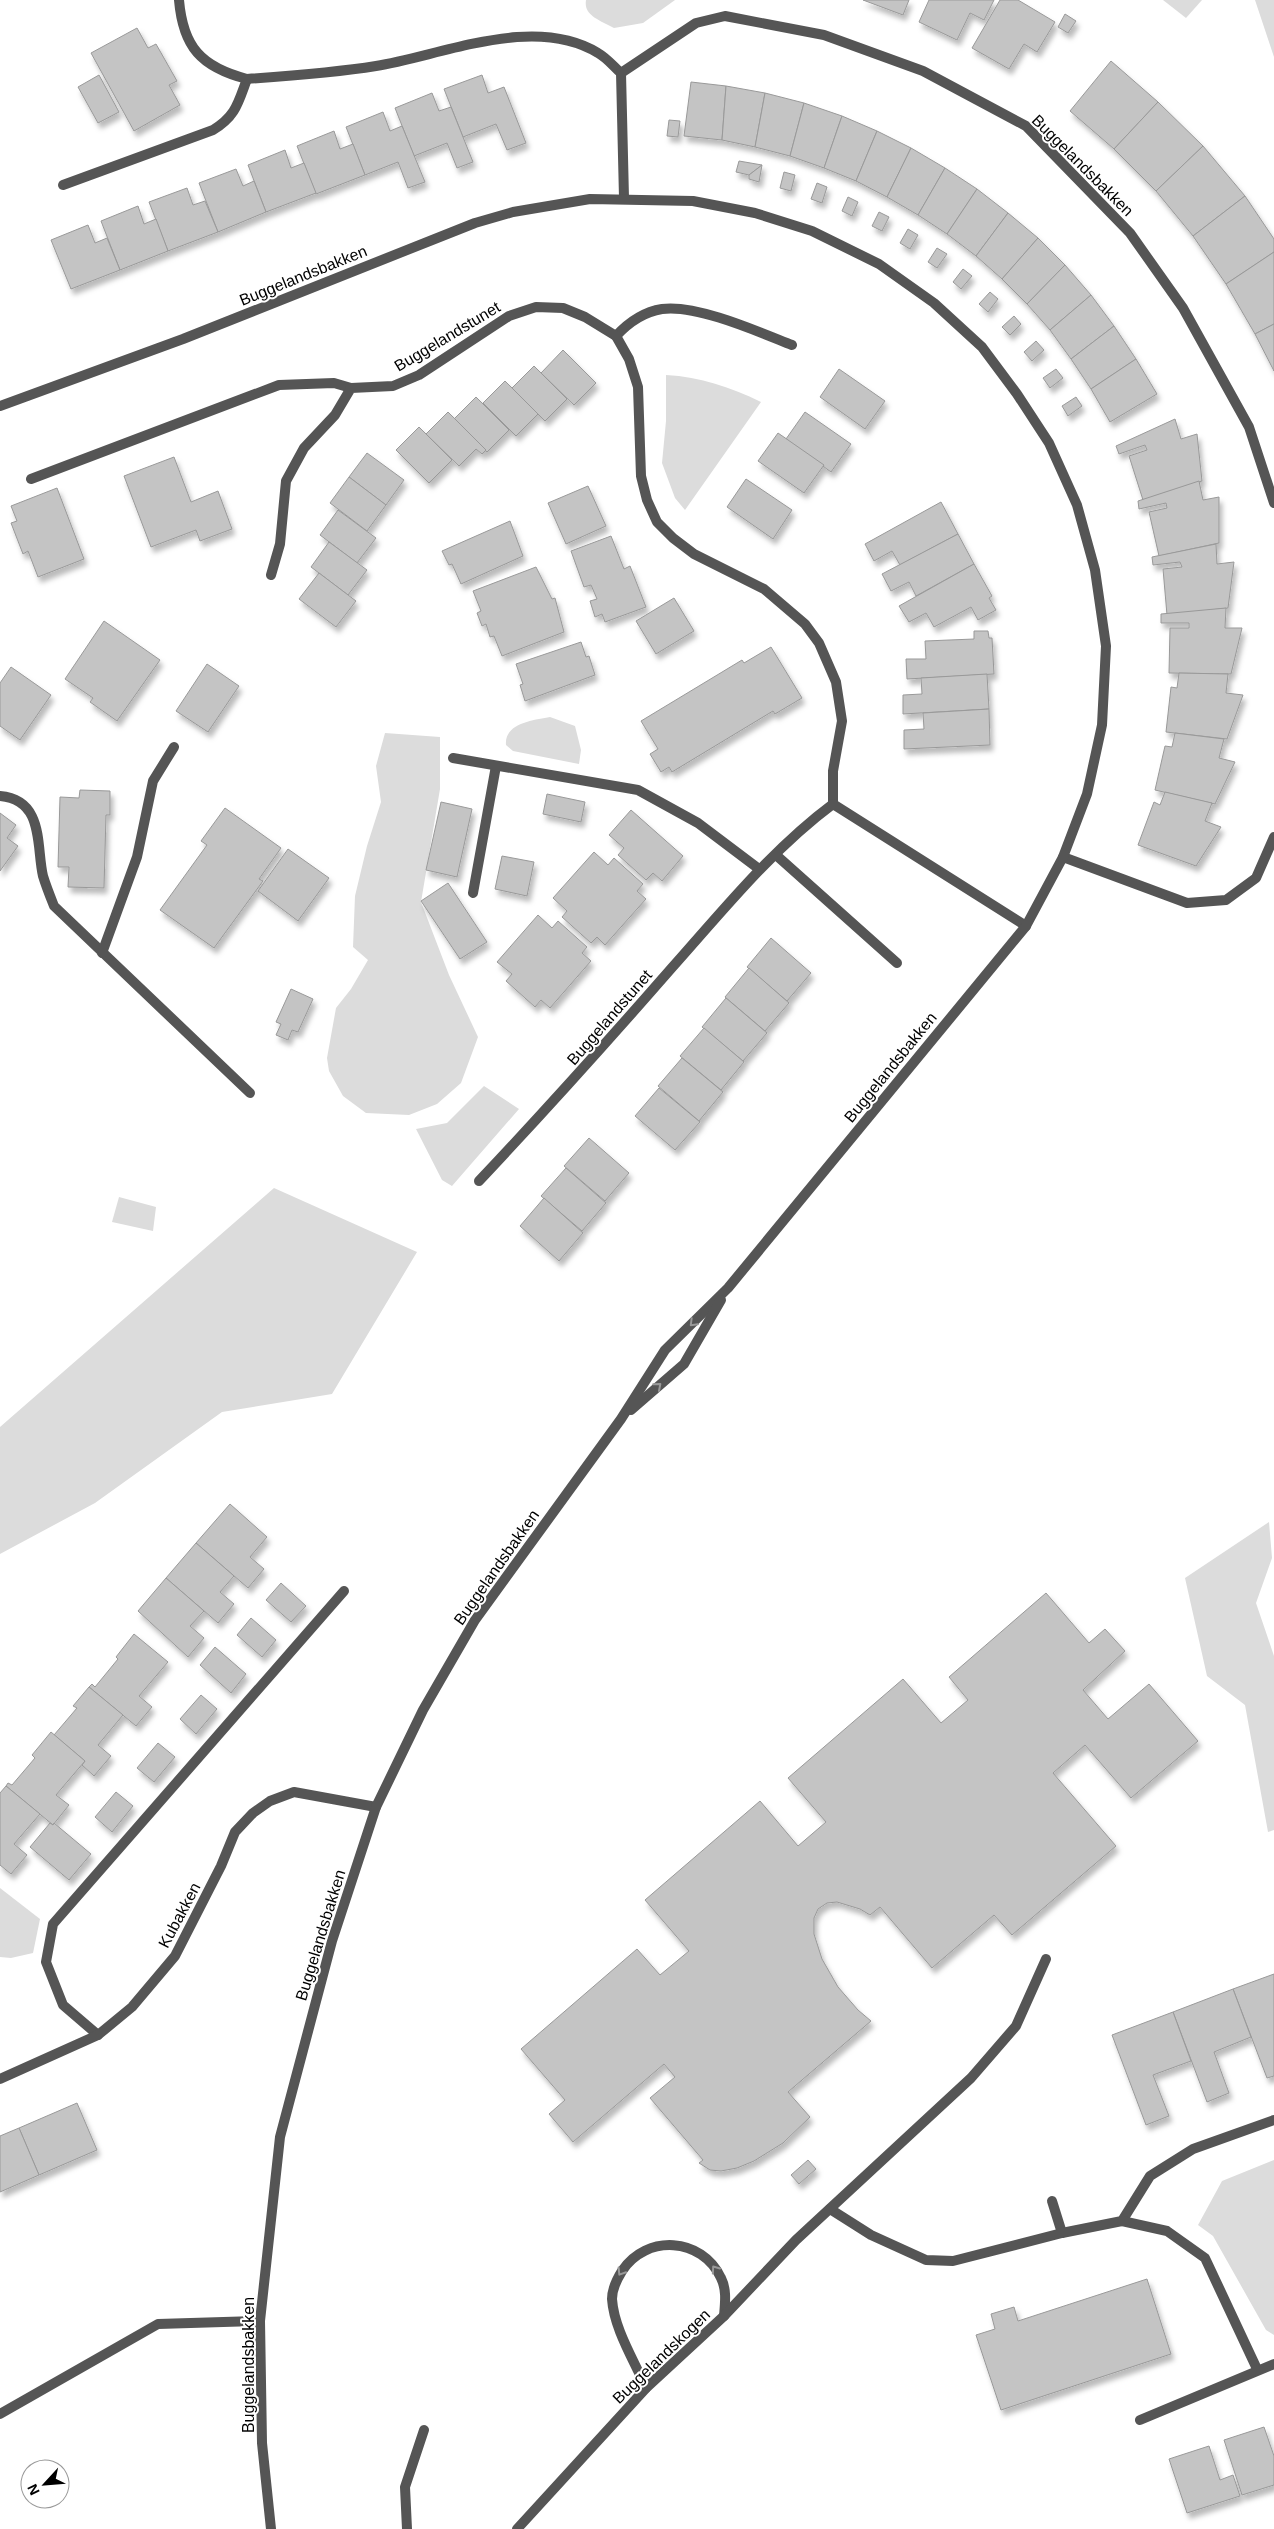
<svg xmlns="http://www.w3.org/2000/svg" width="1274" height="2529" font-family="Helvetica,sans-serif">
<defs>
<filter id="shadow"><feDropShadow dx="3" dy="5.5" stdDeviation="2.5" flood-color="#0004"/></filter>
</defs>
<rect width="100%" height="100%" fill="#fff"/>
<!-- green -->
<g fill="#dcdcdc">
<path d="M586 0H675L643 23 614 28C602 21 583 16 586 0Z"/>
<polygon points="1163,0 1202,0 1186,18"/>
<polygon points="1255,0 1274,0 1274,57"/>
<path d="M666 375C701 377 730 387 761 402L685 510 675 498 662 463 666 421Z"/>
<path d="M550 717 575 726 581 750 579 764 513 751 506 745C504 723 534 720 550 717Z"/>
<polygon points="385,733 440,737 440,789 421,902 449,975 478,1037 461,1083 437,1104 409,1115 366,1113 343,1096 329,1071 327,1058 336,1008 351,989 368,960 353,947 355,896 367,846 381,802 376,766"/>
<polygon points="484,1086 519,1109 452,1186 442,1180 416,1129 447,1123"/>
<polygon points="274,1188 417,1252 332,1394 222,1412 95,1503 0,1554 0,1427"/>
<polygon points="119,1197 156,1207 153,1231 112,1222"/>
<polygon points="1269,1522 1272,1558 1256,1603 1274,1656 1274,1830 1268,1832 1245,1705 1207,1676 1185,1578"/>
<polygon points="0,1888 40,1919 33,1953 11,1958 0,1957"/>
<polygon points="1274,2160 1274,2335 1266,2330 1213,2236 1198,2225 1222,2181"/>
</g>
<!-- building -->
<g fill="#c4c4c4" stroke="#999" filter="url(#shadow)">
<polygon points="863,0 909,0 903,15"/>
<polygon points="929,0 994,0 984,20 970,13 957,40 919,22"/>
<polygon points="1000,0 1018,0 1055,22 1037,52 1024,44 1009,69 972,48"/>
<polygon points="1065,14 1076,21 1068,33 1058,27"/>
<polygon points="137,28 148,48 156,44 177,81 169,85 180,105 134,131 91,53"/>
<polygon points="1111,61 1158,102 1114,149 1070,111"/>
<polygon points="99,75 119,112 98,123 78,87"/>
<polygon points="482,75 488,93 504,87 526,143 507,150 496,124 463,137 444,89"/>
<polygon points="691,82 726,86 722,140 684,136"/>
<polygon points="726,86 765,93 755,147 722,140"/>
<polygon points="432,93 439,111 451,107 473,162 457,168 447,143 414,156 395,108"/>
<polygon points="765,93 804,103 790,156 755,147"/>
<polygon points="1158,102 1203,146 1156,191 1114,149"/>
<polygon points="804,103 842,116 824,168 790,156"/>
<polygon points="383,112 390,131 402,126 425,182 408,188 398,162 365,175 346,127"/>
<polygon points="842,116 877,131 856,181 824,168"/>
<polygon points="669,120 680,121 678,137 667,136"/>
<polygon points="334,131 340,149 353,144 365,175 316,194 297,146"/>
<polygon points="877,131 911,148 887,197 856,181"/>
<polygon points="1203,146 1245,196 1193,236 1156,191"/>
<polygon points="911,148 945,168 918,215 887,197"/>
<polygon points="285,150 291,168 304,163 316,193 266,212 248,165"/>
<polygon points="739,161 762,165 749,175 736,172"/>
<polygon points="762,165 759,182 749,179 749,175"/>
<polygon points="945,168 977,189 947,234 918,215"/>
<polygon points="236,169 243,186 254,181 266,212 218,232 199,183"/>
<polygon points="784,172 795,175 791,191 780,188"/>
<polygon points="817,183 827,187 822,203 811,199"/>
<polygon points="187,188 193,205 205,201 218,232 168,251 149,202"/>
<polygon points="977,189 1008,213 976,256 947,234"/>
<polygon points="1245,196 1274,239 1274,252 1226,284 1193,236"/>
<polygon points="848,197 858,202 852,216 842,211"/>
<polygon points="138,206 144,224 156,219 168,251 120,270 101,221"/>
<polygon points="879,212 889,217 882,231 872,226"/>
<polygon points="1008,213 1038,238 1002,279 976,256"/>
<polygon points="88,225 95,243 107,238 120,270 71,289 51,240"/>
<polygon points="908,229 918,235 910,249 900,243"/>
<polygon points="1038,238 1065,265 1027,304 1002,279"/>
<polygon points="937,248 947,254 937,268 928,262"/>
<polygon points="1274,252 1274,324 1255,334 1226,284"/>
<polygon points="1065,265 1091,295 1050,330 1027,304"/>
<polygon points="963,269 972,276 961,289 953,282"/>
<polygon points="990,292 998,299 988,312 979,304"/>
<polygon points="1091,295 1114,326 1071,359 1050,330"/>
<polygon points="1014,316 1021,324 1010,335 1002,327"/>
<polygon points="1274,324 1274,371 1255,334"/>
<polygon points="1114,326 1136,359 1091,389 1071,359"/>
<polygon points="1036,341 1044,350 1032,361 1024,352"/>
<polygon points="563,350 596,383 574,405 541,373"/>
<polygon points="1136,359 1157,394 1110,422 1091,389"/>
<polygon points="534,366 567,399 545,421 512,388"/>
<polygon points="839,369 885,401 865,429 820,397"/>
<polygon points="1056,369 1063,378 1050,388 1043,378"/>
<polygon points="505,381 538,414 516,436 483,403"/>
<polygon points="476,397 509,430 487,452 454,419"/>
<polygon points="1076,397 1082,406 1068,416 1062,406"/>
<polygon points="448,412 486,450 482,454 476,449 459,466 426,434"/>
<polygon points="805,412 851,444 831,472 786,439"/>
<polygon points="1175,419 1181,439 1197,434 1202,481 1143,500 1129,456 1147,450 1145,445 1119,454 1116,446"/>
<polygon points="419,427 452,460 429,483 396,450"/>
<polygon points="778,433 824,465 804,493 758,461"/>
<polygon points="367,453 404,480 386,505 349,477"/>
<polygon points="174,457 191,502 218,491 232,529 200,541 196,530 151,547 124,476"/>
<polygon points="349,477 386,505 367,531 330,503"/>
<polygon points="746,479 792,510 773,539 727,507"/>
<polygon points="1199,481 1203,500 1219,497 1219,543 1159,556 1149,512 1167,508 1166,503 1139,509 1138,501"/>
<polygon points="588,486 606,526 566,544 548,503"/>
<polygon points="57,488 84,559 38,577 28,551 23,554 11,523 17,521 11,506"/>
<polygon points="941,502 958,534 900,565 892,551 874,561 865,544"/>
<polygon points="338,510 376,538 357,563 320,535"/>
<polygon points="510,521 523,556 461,584 452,564 449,565 442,551"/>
<polygon points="958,534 974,564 916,596 909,582 891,591 882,574"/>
<polygon points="611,536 624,569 630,566 646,607 605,622 602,614 595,617 590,601 597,599 591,585 584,587 571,551"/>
<polygon points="329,542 367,570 348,595 311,567"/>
<polygon points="1216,544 1217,564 1234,562 1228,608 1167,615 1163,569 1182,567 1180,562 1153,565 1152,557"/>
<polygon points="974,564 992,596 989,598 996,610 978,620 971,607 934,627 926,613 909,622 899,606"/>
<polygon points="536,567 552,599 555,598 564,632 502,656 494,636 490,637 486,624 482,626 477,613 481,611 473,591"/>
<polygon points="319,573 356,601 336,627 299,599"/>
<polygon points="674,598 694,631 656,654 636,621"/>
<polygon points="1226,608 1225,628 1242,628 1231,674 1169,673 1170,628 1189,628 1189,623 1161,623 1161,614"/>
<polygon points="104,621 160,660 117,721 90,702 93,698 65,679"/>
<polygon points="974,631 988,631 989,638 992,638 994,674 907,679 906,659 926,659 925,641 974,639"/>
<polygon points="581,642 586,657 589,656 595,675 525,701 520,685 523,684 516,664"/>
<polygon points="771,647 802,698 775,714 773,711 672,772 669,767 661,772 650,754 658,749 641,721 742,660 744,663"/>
<polygon points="207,664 239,686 208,732 176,711"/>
<polygon points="11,667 51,695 20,740 0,726 0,683"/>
<polygon points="1179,673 1228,674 1226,693 1243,695 1227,739 1166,732 1171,687 1177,688"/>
<polygon points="987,674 989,709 903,714 903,695 922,694 921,678"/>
<polygon points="989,709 990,745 904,749 904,730 924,729 923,713"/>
<polygon points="1175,733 1224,739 1219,758 1235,762 1215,804 1155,790 1165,746 1172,747"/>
<polygon points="80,790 110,791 110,815 106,815 104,888 68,887 69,867 58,867 60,797 79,798"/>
<polygon points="1165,792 1212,803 1205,821 1221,827 1196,866 1138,845 1154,802 1160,805"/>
<polygon points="547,794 585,802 581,822 543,814"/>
<polygon points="441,802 472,809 457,877 426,870"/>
<polygon points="225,808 281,848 259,879 263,881 214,948 160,910 207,845 201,841"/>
<polygon points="631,810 683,856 662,881 653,873 646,880 618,855 624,848 609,835"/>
<polygon points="0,813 16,825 7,838 18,846 0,871"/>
<polygon points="288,849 329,878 298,921 258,891"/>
<polygon points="594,852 608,865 614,858 643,884 637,891 646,899 605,945 597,937 591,943 562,917 567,911 553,898"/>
<polygon points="502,856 534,862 527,896 495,889"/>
<polygon points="448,883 487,942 460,959 421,901"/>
<polygon points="538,915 552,928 558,921 587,947 582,953 591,961 550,1008 541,1000 535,1007 506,981 512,974 497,962"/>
<polygon points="771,938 811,973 787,1001 747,967"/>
<polygon points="749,968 789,1003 765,1031 725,997"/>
<polygon points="291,989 313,999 298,1032 292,1030 288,1040 276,1035 281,1024 276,1022"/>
<polygon points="726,998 767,1033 743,1061 702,1027"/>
<polygon points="704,1028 744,1062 721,1090 680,1056"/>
<polygon points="682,1058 723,1092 699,1121 658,1086"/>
<polygon points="659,1088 700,1122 675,1150 635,1116"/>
<polygon points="589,1138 629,1173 605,1201 564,1166"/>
<polygon points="566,1168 606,1203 582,1231 541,1196"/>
<polygon points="544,1198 583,1233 559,1261 520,1226"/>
<polygon points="230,1504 267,1537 250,1557 264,1569 248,1588 196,1543"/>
<polygon points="196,1543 234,1576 220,1592 234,1604 218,1623 166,1578"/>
<polygon points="166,1578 204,1611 190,1626 204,1638 188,1657 138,1611"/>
<polygon points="281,1583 306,1606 291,1622 266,1600"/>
<polygon points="1046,1593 1089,1643 1105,1629 1125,1651 1083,1690 1108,1719 1149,1684 1198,1741 1131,1798 1085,1745 1053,1773 1116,1846 1012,1935 994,1915 932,1968 880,1907 870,1915 860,1909 837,1902 827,1903 818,1909 814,1918 814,1934 822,1959 838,1987 858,2010 871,2021 788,2092 810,2117 783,2143 754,2161 737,2168 721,2171 710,2170 699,2163 703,2160 650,2098 675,2077 664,2064 573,2142 549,2114 565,2100 521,2049 637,1949 660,1975 689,1951 645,1900 760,1801 798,1846 826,1822 788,1778 903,1679 941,1723 968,1700 949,1677"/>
<polygon points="251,1618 276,1640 262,1657 237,1635"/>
<polygon points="134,1634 168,1662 139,1696 152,1707 136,1726 89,1687 92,1684 95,1687 118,1659 116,1657"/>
<polygon points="215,1647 246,1674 231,1693 200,1665"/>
<polygon points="89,1687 123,1715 98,1745 111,1756 94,1776 82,1765 85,1761 54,1735 77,1708 73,1706"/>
<polygon points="201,1695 217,1709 196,1734 180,1719"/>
<polygon points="51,1732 85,1761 56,1795 69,1805 53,1825 6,1786 8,1783 12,1785 35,1758 32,1755"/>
<polygon points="158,1743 175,1757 154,1782 137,1768"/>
<polygon points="6,1786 40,1814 14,1844 27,1855 11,1874 0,1865 0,1793"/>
<polygon points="116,1792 133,1806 112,1832 95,1817"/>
<polygon points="50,1823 53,1825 54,1823 91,1854 69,1880 30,1847"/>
<polygon points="1274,1974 1274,2076 1267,2078 1233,1989"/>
<polygon points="1233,1989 1251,2037 1214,2052 1229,2093 1207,2102 1173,2012"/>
<polygon points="1173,2012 1191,2061 1153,2075 1169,2116 1146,2125 1112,2035"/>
<polygon points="77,2103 97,2150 39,2175 19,2128"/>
<polygon points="19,2128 39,2175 0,2192 0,2136"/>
<polygon points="808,2160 816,2169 799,2184 791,2175"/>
<polygon points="1147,2279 1171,2354 1001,2410 976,2335 995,2329 991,2314 1014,2307 1018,2321"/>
<polygon points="1264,2427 1274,2456 1274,2485 1242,2495 1224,2440"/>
<polygon points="1209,2446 1220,2480 1233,2475 1240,2496 1187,2513 1169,2459"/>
</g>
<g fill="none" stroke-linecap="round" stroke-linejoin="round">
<!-- service -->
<g stroke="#555" stroke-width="10">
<path d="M63 185 213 130C236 116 238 103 247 79"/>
<path d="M616 336C628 323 643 312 662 309 696 304 759 332 792 345"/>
<path d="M0 796C45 800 36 847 43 876 46 886 50 896 54 906L250 1093"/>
<polyline points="776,855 897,963"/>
<polyline points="473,893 496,766"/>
<polyline points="102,953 137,857 153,781 174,747"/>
<polyline points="1052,2201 1062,2233"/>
<path d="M646 2388C634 2360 614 2329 612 2299 612 2289 617 2279 622 2271 646 2234 702 2237 721 2278 727 2290 725 2303 724 2316"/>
<polyline points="0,2414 158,2324 260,2321"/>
<polyline points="407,2529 405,2487 424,2430"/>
</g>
<!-- minor -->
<g stroke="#555" stroke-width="10">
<path d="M179 0C183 47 201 67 247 79 290 76 333 73 376 66 443 55 534 14 598 53 607 58 614 67 621 73L624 198"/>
<polyline points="621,73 696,23 725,16 824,35 923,71 1026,126 1130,233 1183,308 1249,427 1274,503"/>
<polyline points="31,479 279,385 334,383 351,388"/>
<polyline points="271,575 280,544 286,481 304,448 335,415 351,388 393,386 419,375 509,316 536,307 563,308 585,317 616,336 629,359 638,387 641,476 647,500 657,522 673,538 694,554 764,589 805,624 819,643 836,682 842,721 833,771 833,804"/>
<polyline points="453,758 638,790 698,823 759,869"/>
<polyline points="1063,857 1187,903 1226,900 1256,878 1274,837"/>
<path d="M479 1181C544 1112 607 1042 669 971 721 913 770 851 833 804L1026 926"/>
<polyline points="98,2035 63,2005 46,1962 53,1924 344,1591"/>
<polyline points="0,2079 98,2035 132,2007 175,1956 221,1866 235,1832 253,1813 270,1801 294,1792 376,1807"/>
<polyline points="830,2209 871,2235 926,2260 953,2261 1062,2233 1122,2221 1150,2176 1193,2149 1274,2120"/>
<polyline points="1122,2221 1167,2231 1205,2258 1257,2369"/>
<polyline points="1140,2420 1274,2364"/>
<polyline points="517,2529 646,2388 724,2316 796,2240 971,2078 1016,2026 1046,1959"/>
</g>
<!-- tertiary -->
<g stroke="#555" stroke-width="10">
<polyline points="0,406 183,339 475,223 513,212 590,199 693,201 755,213 812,231 879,264 934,303 982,347 1017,394 1049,443 1077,505 1095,570 1106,646 1102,725 1087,794 1063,857 1026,926 728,1288 665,1350 621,1419 475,1620 423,1710 376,1807 332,1941 280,2137 260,2321 262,2443 271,2529"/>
<polyline points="631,1410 684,1364 721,1300"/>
</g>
</g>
<!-- one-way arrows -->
<defs><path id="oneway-chevron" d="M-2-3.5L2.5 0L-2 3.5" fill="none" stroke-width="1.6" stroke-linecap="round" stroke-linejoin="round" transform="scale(1.25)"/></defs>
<g stroke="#999">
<use href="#oneway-chevron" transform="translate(693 1323) rotate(135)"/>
<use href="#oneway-chevron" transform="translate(658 1386) rotate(-41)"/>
<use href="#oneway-chevron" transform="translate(715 2269) rotate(-125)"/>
<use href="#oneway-chevron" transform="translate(621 2272) rotate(122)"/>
</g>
<g text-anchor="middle" stroke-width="4" stroke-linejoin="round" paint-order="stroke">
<!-- street labels -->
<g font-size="16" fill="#000" stroke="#fff">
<text transform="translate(1083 165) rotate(45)" y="6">Buggelandsbakken</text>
<text transform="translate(303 275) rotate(-22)" y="6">Buggelandsbakken</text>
<text transform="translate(447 336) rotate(-31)" y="6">Buggelandstunet</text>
<text transform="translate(609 1017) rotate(-49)" y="6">Buggelandstunet</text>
<text transform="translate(890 1067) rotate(-51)" y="6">Buggelandsbakken</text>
<text transform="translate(496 1567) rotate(-55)" y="6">Buggelandsbakken</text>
<text transform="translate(179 1915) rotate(-62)" y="6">Kubakken</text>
<text transform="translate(320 1935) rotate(-73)" y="6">Buggelandsbakken</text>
<text transform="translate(661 2356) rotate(-44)" y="6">Buggelandskogen</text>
<text transform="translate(248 2365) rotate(-90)" y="6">Buggelandsbakken</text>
</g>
</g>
<!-- north arrow -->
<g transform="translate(45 2484) rotate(244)"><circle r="24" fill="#ffffff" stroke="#999999"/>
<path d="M0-4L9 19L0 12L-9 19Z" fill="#000000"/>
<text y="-8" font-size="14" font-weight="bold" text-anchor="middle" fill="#000000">N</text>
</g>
</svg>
